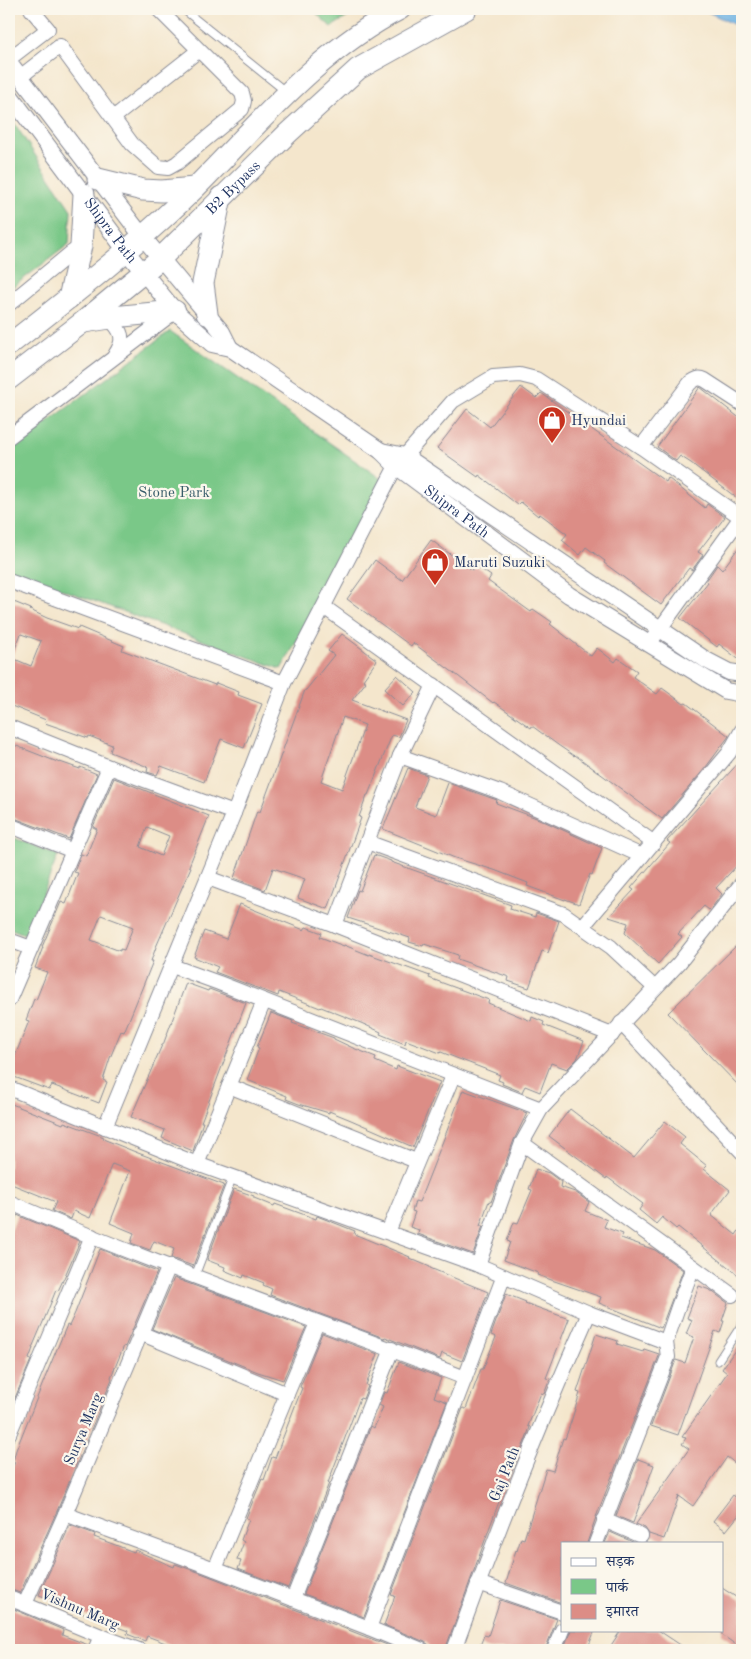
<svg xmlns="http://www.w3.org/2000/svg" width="751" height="1659" font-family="'Old Standard TT','Noto Serif Devanagari',serif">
<rect width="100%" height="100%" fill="#fbf7ec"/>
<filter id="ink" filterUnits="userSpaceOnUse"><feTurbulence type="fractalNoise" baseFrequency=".02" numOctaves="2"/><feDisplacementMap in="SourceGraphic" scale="10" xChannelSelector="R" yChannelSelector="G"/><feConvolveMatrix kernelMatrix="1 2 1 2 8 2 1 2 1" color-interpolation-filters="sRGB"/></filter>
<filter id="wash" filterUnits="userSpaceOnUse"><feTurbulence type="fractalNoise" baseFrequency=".0096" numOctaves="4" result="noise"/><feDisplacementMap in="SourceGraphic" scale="20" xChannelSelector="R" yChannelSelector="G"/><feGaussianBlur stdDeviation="1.12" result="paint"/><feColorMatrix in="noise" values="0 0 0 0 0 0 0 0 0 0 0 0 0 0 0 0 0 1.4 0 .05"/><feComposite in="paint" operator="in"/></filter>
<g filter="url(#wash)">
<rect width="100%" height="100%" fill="#f4e6cc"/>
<!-- green -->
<g fill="#7ac888" stroke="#4a7c73">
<polygon points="312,9 361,9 331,27"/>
<polygon points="9,115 71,210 69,244 9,290"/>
<polygon points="170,331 387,483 281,669 9,570 9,451"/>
<polygon points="9,836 58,855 27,935 9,928"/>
</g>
<!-- water -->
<polygon fill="#6cb1e2" stroke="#4470a0" points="702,9 742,9 742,28 737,26"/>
<g id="blocks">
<!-- building -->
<g fill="#dc8d86" fill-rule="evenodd">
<polygon points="521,387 536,398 541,393 666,482 668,478 705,508 707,504 725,517 698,552 703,555 692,570 689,568 661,605 604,563 605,561 586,547 580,555 562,540 567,534 540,514 538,516 521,502 518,505 479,475 478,477 437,448 467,409 490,427"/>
<polygon points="700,387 742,420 742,502 691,463 680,456 676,461 657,447"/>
<polygon points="431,540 472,570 475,565 491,576 488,581 531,612 533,609 552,622 550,624 591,656 597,648 615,662 618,658 637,671 633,677 657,694 662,688 684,704 686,703 729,736 706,767 662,819 575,755 574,756 558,745 532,726 531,728 494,702 493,703 454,673 413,643 411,646 347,599 375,560 402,580"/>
<polygon points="742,543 742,662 719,644 717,647 680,618 708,582 706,581 717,565 722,570"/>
<polygon points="9,600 31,609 30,610 47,618 78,629 79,627 124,646 122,650 215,685 216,683 239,692 238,695 262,704 244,748 221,739 204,782 161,766 157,775 147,772 148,767 110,752 112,745 89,736 88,738 45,723 46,720 9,705 9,665 12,658 31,666 41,641 21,634 9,663"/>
<path d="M342 634 377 660 363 680 366 682 352 700 406 720 399 737 392 735 368 795H367L359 817 361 818 328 909 298 898 305 879 273 868 265 890 234 878 257 811 260 812 305 690H306L334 655 328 651ZM343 717 365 725 342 789 321 781Z"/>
<polygon points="397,675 416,692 403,706 384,689"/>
<polygon points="9,743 60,763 60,762 80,769 80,767 97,774 69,839 9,816"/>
<polygon points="742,759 742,860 716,888 722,894 713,906 709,910 704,906 678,934 682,937 658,964 625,933 628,923 609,917 634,890 631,888 670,843 667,841"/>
<polygon points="408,768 427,775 415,807 436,815 448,783 497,800 496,803 539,819 602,848 592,875 590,874 579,904 565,899 565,900 527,886 528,883 494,870 455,858 383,829"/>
<path d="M114 778 209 816 189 866 191 867 156 947 151 961H153L134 1008 124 1032 121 1031 110 1058 103 1080 107 1082 99 1103 52 1085 49 1090 9 1075V1071L29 1021 26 1020 34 999 36 1000 47 972 35 968 43 947H42L61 902 66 904 78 873 74 872 81 854 86 856 97 829 93 827ZM147 827 169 836 161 856 140 847ZM101 915 133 927 124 950 120 949V951L91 940Z"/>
<polygon points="374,855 391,861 391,862 511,905 510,909 535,917 536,913 559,921 548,953 542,951 529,988 508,981 509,977 457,959 458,955 424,944 423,946 409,942 410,938 348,918 358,890 360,891"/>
<polygon points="240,904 304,930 306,927 322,933 320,937 344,946 344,945 369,955 369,954 430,976 429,978 489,1000 488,1003 531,1021 532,1017 544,1022 543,1025 584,1041 577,1059 567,1069 551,1063 540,1092 525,1086 522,1092 502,1084 503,1082 498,1080 500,1075 441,1052 440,1053 406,1040 405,1044 380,1034 381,1032 361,1023 321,1007 320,1008 279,992 278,996 215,972 218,967 194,957 204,931 226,939"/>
<polygon points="742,940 742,1089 668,1013"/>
<polygon points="186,983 208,991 209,989 246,1003 201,1122 203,1122 193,1151 162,1138 165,1130 131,1117 162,1045 163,1045"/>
<polygon points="271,1013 293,1021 292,1023 334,1038 334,1039 353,1048 376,1057 375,1061 396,1070 397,1066 440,1082 413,1147 351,1120 329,1111 329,1113 299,1104 286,1099 287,1096 247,1080 259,1048 257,1047"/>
<polygon points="463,1090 527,1113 514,1140 491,1202 489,1201 480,1226 483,1226 473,1254 418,1234 419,1230 410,1227 415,1212 412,1211 415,1201 419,1202"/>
<polygon points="9,1103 63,1124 64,1122 104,1137 103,1139 138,1153 224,1185 193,1266 171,1258 174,1249 154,1241 150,1250 131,1243 134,1233 110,1223 130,1171 112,1164 90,1218 74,1211 71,1219 52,1211 56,1202 9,1183"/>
<polygon points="570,1109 634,1158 665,1121 685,1137 680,1144 707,1166 704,1169 730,1190 711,1215 736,1235 742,1226 742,1278 678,1227 676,1229 662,1217 656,1224 639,1210 643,1204 607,1177 606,1179 549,1136"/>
<polygon points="536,1169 549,1173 561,1182 560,1187 575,1192 589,1202 585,1211 607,1220 604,1227 623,1234 621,1238 655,1250 683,1270 661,1328 599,1303 601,1297 537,1275 538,1273 504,1260 510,1242 507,1241 514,1222 518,1223 532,1190 529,1189"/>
<polygon points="234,1189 254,1196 254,1198 274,1206 275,1204 316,1219 317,1216 355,1231 354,1234 410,1257 409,1258 430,1267 430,1268 488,1292 462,1361 442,1353 440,1359 385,1337 384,1338 270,1295 272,1289 263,1285 264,1283 244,1275 243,1278 224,1270 225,1267 207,1260"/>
<polygon points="17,1215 80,1241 64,1278 58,1291 56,1290 46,1315 32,1348 33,1348 29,1359 31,1360 9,1412 9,1236"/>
<polygon points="100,1249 157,1272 125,1347 124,1346 111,1377 112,1379 57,1511 20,1593 9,1589 9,1476 15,1462 13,1461 16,1450 49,1368 67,1325 69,1326 75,1313"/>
<polygon points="174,1278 306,1327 283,1380 258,1372 152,1329"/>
<polygon points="699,1286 710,1290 728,1303 722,1321 724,1321 720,1333 715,1331 678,1435 651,1426 676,1360 685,1363 694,1337 686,1334 692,1320 687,1318"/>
<polygon points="506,1294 526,1302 525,1303 569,1319 546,1378 550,1379 544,1394 541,1393 528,1426 530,1427 525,1441 505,1488 504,1488 445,1650 431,1650 429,1645 425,1642 384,1625 395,1596 391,1595 463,1408 466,1409 481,1369 483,1369 496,1337 491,1335"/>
<polygon points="322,1333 378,1354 366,1385 368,1386 363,1399 360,1398 328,1483 329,1483 288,1588 238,1569 241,1561 237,1560 244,1542 241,1540 249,1519 246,1518 262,1479 264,1480 272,1457 275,1458 302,1388 300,1387"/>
<polygon points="596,1334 618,1341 617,1344 643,1352 644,1349 659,1354 659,1356 596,1517 587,1543 562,1543 562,1603 506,1583 516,1550 517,1551 521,1538 524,1539 546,1469 553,1471 563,1438 565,1439 571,1422 580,1393 577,1392"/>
<polygon points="742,1340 742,1469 727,1457 693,1506 679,1496 664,1539 649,1534 645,1528 636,1524 689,1449 682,1444 686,1438 682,1437 727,1373 722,1369"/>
<polygon points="399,1362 441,1378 434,1397 447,1402 364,1617 304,1594 371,1426 374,1428 383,1407 379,1405 384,1392 387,1393"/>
<polygon points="638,1459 654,1465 633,1523 616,1516"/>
<polygon points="733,1495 742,1502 742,1511 726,1531 713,1521"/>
<polygon points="70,1525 95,1534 94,1537 134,1552 135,1550 174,1567 175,1564 201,1573 400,1650 184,1650 147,1636 145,1641 127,1634 128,1631 74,1610 75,1608 39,1595"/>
<polygon points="610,1532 635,1543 605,1543"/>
<polygon points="722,1588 742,1601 742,1649 722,1635"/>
<polygon points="500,1600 557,1619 545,1650 492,1650 480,1646 484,1635 488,1636"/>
<polygon points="9,1607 63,1630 62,1635 88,1645 86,1650 9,1650"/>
<polygon points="571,1630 595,1630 587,1650 563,1650"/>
<polygon points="621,1630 658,1630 688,1650 608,1650"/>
</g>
</g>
</g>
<g filter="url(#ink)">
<use href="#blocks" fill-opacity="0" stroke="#888a95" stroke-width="1"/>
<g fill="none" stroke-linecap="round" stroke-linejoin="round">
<!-- service casing -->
<g stroke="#888a95" stroke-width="9">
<g id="service">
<polyline points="183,9 285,91"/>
<polyline points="195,1276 233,1176"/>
<polyline points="718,1361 742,1324"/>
</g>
</g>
<!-- minor casing -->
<g stroke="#888a95" stroke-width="16">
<g id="minor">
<polyline points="9,59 48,29 31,9"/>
<polyline points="20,77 60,46 132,144 158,167 168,168 177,163 242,109 244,101 242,93 158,9"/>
<polyline points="113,118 198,51"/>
<polyline points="9,304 71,253 81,246"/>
<path d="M109 318C122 331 126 339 115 355"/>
<polyline points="9,437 173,313"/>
<path d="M641 447 690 383C696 379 699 377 705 380L742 404"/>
<polyline points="9,581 284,683"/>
<polyline points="324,607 654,843"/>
<polyline points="649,644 741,517"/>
<polyline points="9,727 109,767 234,813"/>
<polyline points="400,756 500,792 642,856"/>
<polyline points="9,825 73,851"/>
<polyline points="367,842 564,914 611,947 655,988"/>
<polyline points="208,878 335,925 612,1035"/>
<polyline points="335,925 400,756 434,685"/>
<polyline points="583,926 729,753 742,730"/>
<polyline points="9,940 31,948"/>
<polyline points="172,966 219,983 541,1109"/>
<polyline points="9,1000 109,767"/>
<polyline points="621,1023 742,1152"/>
<polyline points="229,1086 416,1161"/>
<polyline points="9,1088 197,1164 478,1265 589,1313 666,1342"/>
<polyline points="105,1127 234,813 284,683 396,466 453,401 493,377 520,375 536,379 641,447 742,518"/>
<polyline points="522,1143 732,1295"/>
<polyline points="197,1164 264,1001"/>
<path d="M9 1202C158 1267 313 1318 465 1378L503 1278"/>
<polyline points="388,1232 453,1076"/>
<polyline points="478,1265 522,1143 541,1109 679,963 742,883"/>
<polyline points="140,1333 287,1394 215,1569"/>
<polyline points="287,1394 317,1323"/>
<polyline points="9,1434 92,1236"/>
<polyline points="65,1514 204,1565 369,1628 422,1650"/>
<polyline points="604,1520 641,1536"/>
<polyline points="596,1543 668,1357 666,1342 678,1307 693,1267"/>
<polyline points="478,1583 562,1612"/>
<polyline points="9,1598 101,1636 139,1650"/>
<polyline points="293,1599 392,1349"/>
<polyline points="25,1604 65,1514 169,1266"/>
<polyline points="369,1628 465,1378"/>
<polyline points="95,1650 101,1636"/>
<path d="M454 1650C495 1536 540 1423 589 1313"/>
<polyline points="554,1650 562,1630"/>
</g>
</g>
<!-- tertiary casing -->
<g stroke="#888a95" stroke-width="18">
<g id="tertiary">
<polyline points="9,62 142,236 222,332 230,348"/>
<path id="s1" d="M9 94 126 251 175 311 212 344 230 348 381 451 396 466 569 595 726 691 742 694"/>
<polyline points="381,451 405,456 706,660 729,672 742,674"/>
</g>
</g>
<!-- primary casing -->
<g stroke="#888a95" stroke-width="23">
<g id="primary">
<polyline points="98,179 143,190 162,191 194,188"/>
<polyline points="69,298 81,246 84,194"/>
<polyline points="207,314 203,283 221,197"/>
<polyline points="84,322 123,316 175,311"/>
<path d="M9 345C73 295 137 245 195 188 259 124 318 51 400 9"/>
<path id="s2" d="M9 379 83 322 161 258 288 133 358 69 466 9"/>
</g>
</g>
<!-- service -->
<use href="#service" stroke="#fff" stroke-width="7"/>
<!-- minor -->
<use href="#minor" stroke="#fff" stroke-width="14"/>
<!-- tertiary -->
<use href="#tertiary" stroke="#fff" stroke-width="16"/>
<!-- primary -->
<use href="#primary" stroke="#fff" stroke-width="21"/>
</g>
</g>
<!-- icons -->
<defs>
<g id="shop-pin" transform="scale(1.4375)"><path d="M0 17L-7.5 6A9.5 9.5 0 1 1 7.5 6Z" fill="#c8321e" stroke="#fbf7ec"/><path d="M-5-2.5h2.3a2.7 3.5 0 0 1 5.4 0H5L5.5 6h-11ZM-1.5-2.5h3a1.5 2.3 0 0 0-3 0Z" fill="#fff"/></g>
</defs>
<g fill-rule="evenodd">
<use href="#shop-pin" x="552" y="420"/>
<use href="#shop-pin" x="435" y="562"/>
</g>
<g text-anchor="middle" stroke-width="4.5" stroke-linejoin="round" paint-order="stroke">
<!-- street labels -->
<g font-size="15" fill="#1b2f5e" stroke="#fbf7ec">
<text dy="5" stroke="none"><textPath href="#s2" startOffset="295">B2 Bypass</textPath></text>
<text dy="5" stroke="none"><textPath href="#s1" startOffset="170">Shipra Path</textPath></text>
<text dy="5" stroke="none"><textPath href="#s1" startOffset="621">Shipra Path</textPath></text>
<text transform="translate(83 1429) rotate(-67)" y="5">Surya Marg</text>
<text transform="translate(504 1474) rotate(-68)" y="5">Gaj Path</text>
<text transform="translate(80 1609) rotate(23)" y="5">Vishnu Marg</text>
</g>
<!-- poi labels -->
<g font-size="15" fill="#1b2f5e" stroke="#fbf7ec" text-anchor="start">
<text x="571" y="425">Hyundai</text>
<text x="454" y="567">Maruti Suzuki</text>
</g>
<!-- park labels -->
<g font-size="15" fill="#385d6b" stroke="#fbf7ec">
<text x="174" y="497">Stone Park</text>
</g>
</g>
<!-- margin -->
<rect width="751" height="1659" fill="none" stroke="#fbf7ec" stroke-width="30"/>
<!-- legend -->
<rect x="561" y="1542" width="162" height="90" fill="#fbf7ec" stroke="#a1a7b3"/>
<rect x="571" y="1558" width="25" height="8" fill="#ffffff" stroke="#a1a7b3"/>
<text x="606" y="1566" font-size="15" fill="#1b2f5e">सड़क</text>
<rect x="571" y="1579" width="25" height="15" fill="#7ac888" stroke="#a1a7b3"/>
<text x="606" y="1592" font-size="15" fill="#1b2f5e">पार्क</text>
<rect x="571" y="1604" width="25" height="15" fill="#dc8d86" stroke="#a1a7b3"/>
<text x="606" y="1616" font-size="15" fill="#1b2f5e">इमारत</text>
</svg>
